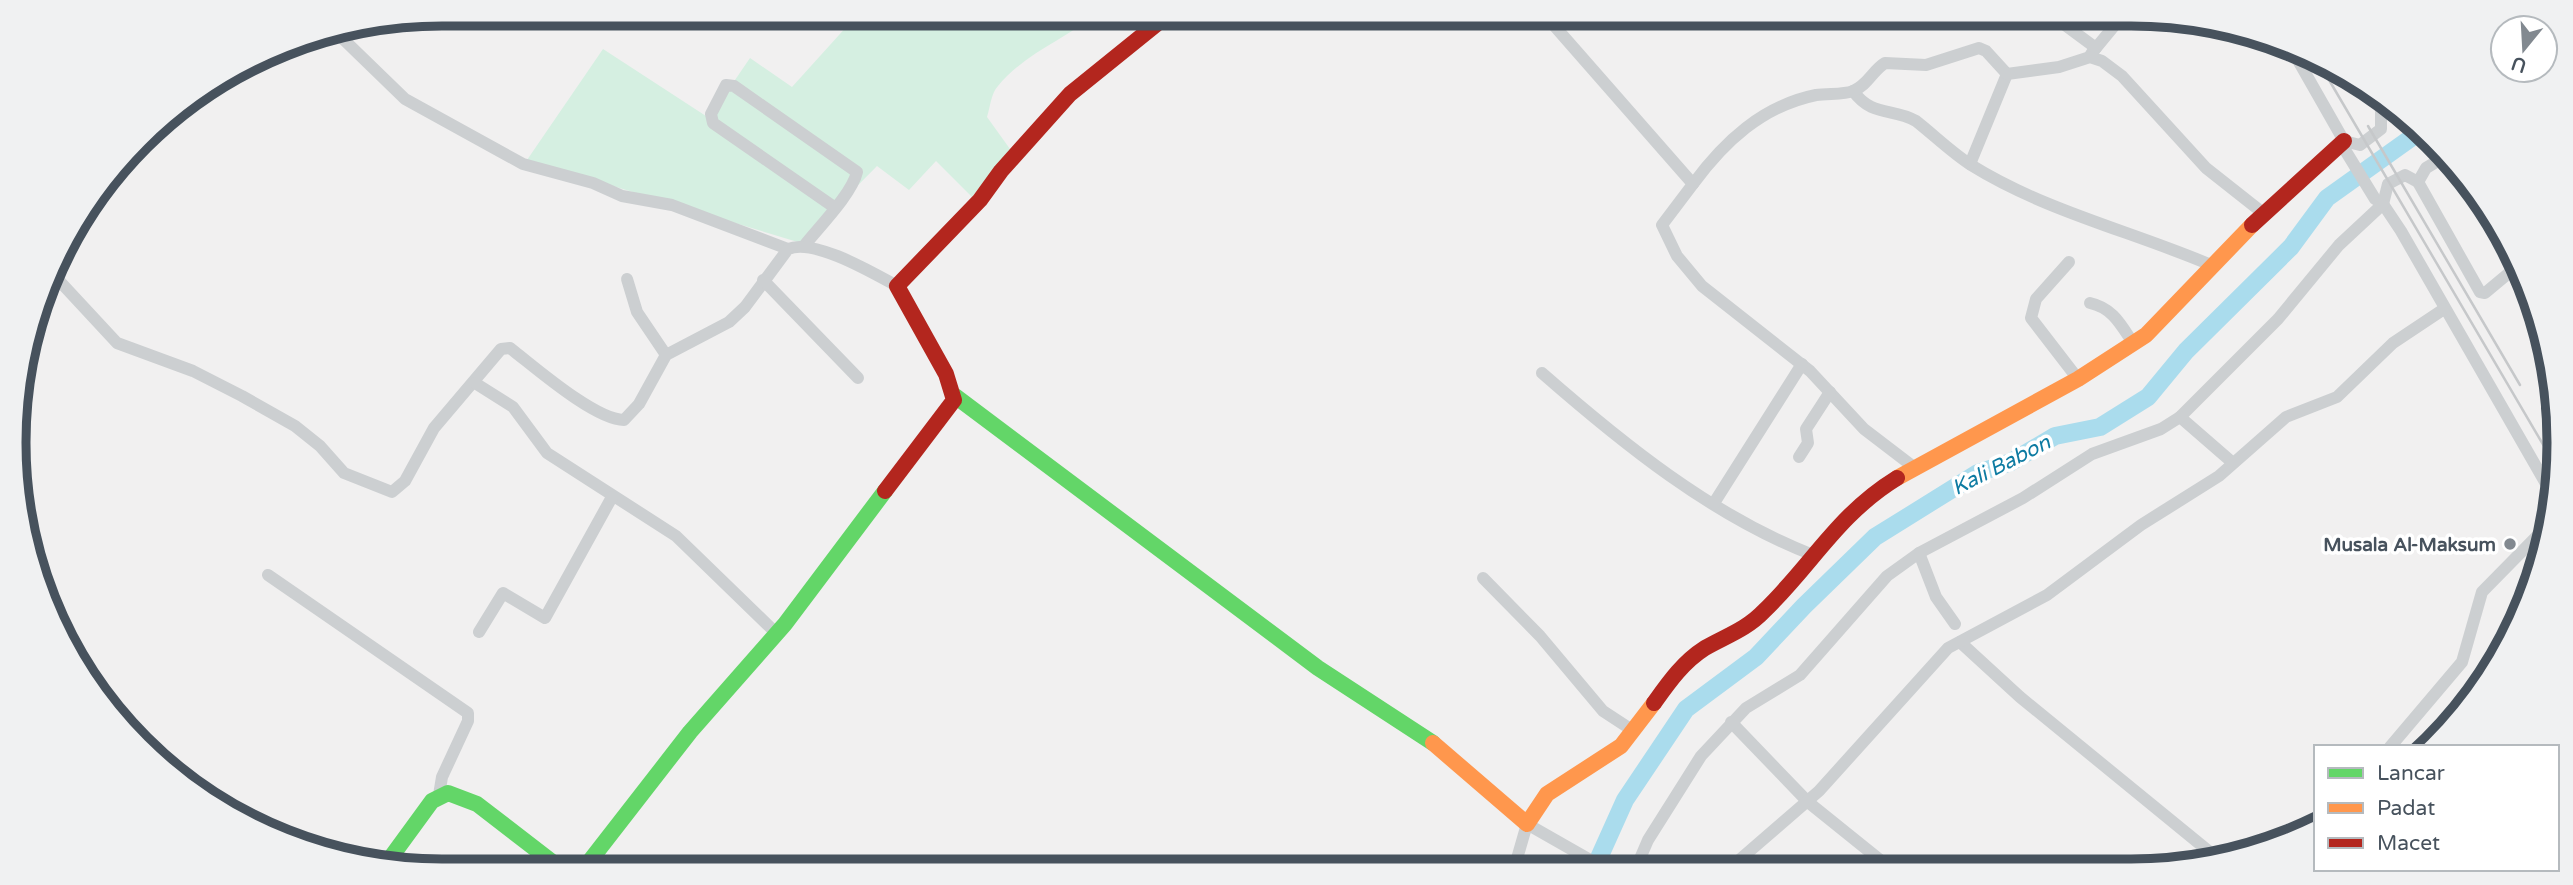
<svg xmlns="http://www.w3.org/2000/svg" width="2573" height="885" font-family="'Varela Round',sans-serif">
<rect width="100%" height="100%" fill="#f1f0f0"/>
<!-- green -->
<path fill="#d5efe1" d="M858 14H1097C1065 39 1024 54 998 86 991 93 990 108 987 117L1010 149 972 197 936 161 909 190 877 166 801 243 527 160 603 49 709 118 750 58 792 87Z"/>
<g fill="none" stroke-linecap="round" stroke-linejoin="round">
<!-- river -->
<polyline stroke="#aadced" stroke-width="18" points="1594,869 1625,800 1686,709 1756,657 1804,606 1875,537 1978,473 2011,462 2055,436 2100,427 2148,397 2186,351 2291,247 2327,198 2418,133"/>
<!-- street -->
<g stroke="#cccfd1" stroke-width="12">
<polyline points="1544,14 1693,184 1662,225 1677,256 1702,286 1810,371 1864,429 1915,468"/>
<polyline points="2050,14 2096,48"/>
<polyline points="339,35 405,99 523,164 593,183 622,196 672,205 788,249"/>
<polyline points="2091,54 2124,14"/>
<polyline points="2295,55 2344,141 2345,150 2375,199 2383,204 2401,231 2549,489"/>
<path d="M1853 91C1873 118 1892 107 1916 121 1935 136 1951 152 1971 165 2045 211 2131 231 2211 265"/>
<polyline points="2344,141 2360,145 2381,129 2381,109 2368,91"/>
<polyline points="1970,164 2007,74"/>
<polyline points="2418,182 2426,168 2441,159"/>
<path d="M1693 184C1724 142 1762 106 1816 95 1828 93 1843 95 1853 91 1868 85 1873 70 1885 63L1926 65 1979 48 1986 51 2007 74 2059 67 2090 57 2102 61 2122 76 2206 168 2263 213"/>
<path d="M804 246C818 228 852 194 857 172L734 86 726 85 711 114 713 123 834 207"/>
<polyline points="2069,262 2036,299 2031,318 2078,379"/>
<path d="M52 273 117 343 193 371 242 396 295 426 320 446 344 473 392 492 405 481 434 428 501 349 510 348 515 352C538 370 596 420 624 420L639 404 666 355 729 322 745 307 788 249C814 238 873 273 897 286"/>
<polyline points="627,279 637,312 666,355"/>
<polyline points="763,280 858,378"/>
<path d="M2090 303C2113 308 2121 325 2133 343"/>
<path d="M1542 373C1622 443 1712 516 1813 555"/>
<polyline points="475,383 513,407 547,453 676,536 777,634"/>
<polyline points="2180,417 2233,463"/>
<polyline points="1799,457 1808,443 1806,429 1830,392"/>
<polyline points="1714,503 1802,364"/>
<polyline points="1919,553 1936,597 1955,624"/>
<polyline points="268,575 468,713 468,721 442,777 439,795"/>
<polyline points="1483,578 1540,636 1603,711 1632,730"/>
<polyline points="479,632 503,593 545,618 612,497"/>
<polyline points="1960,642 2020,697 2217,858"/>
<polyline points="1731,722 1808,802 1890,868"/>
<polyline points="2390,747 2462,662 2482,592 2546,527"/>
<polyline points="1132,867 1135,870"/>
<polyline points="1636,868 1648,840 1701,756 1746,708 1800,675 1887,576 1919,553 2023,498 2092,454 2161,429 2180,417 2278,319 2339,245 2383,204 2388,184 2405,175 2418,182 2480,292 2485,293 2515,268"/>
<polyline points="1730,868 1819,791 1948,648 2047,595 2141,525 2219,476 2286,417 2337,397 2393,343 2444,309"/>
<polyline points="1514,869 1527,824 1606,869"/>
</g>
<!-- fast -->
<g stroke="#63d668" stroke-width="16">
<polyline points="955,396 1318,668 1433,743"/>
<polyline points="386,864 432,801 448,793 477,804 564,871"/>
<polyline points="582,871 690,732 785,624 885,491"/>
</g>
<!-- slow -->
<g stroke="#ff974d" stroke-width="16">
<polyline points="1897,478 2078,379 2146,335 2252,225"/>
<polyline points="1433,743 1527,824 1547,794 1621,746 1654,703"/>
</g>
<!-- jam -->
<g stroke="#b3261e" stroke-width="16">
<polyline points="2252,225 2344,141"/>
<polyline points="885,491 954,400 946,374 897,286 980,200 1001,171 1070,94 1169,14"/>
<path d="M1654 703C1669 682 1683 662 1705 648 1726 636 1747 629 1764 611 1812 565 1837 515 1897 478"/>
</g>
<!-- rail -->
<g stroke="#c6c8ca" stroke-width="2.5">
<polyline points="2322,68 2551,458"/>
<polyline points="2368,126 2520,385"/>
</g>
</g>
<!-- markers -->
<circle fill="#828990" stroke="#fff" stroke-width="2.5" cx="2510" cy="544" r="7"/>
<g text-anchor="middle" stroke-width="7" stroke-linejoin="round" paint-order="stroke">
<!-- poi labels -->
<g font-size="19" font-weight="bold" fill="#47525d" stroke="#fff" text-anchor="end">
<text x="2496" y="551">Musala Al-Maksum</text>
</g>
<!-- water labels -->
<g font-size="21" font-style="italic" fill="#0d7ba2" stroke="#fff">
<text transform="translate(2001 465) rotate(-27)" y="7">Kali Babon</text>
</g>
</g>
<!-- crop -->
<path d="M0 0H2573V885H0ZM442 26H2131A416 416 0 0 1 2547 442V443A416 416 0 0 1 2131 859H442A416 416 0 0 1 26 443V442A416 416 0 0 1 442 26Z" fill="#f0f1f2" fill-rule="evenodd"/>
<path fill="none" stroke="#47525d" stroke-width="9" d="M442 26H2131A416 416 0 0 1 2547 442V443A416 416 0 0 1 2131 859H442A416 416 0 0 1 26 443V442A416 416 0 0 1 442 26Z"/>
<!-- legend -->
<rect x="2314" y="745" width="245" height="126" fill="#ffffff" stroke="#b5babe" stroke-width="2"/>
<rect x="2328" y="768" width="35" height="10" fill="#63d668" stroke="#b5babe" stroke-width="2"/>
<text x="2377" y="780" font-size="21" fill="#47525d">Lancar</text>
<rect x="2328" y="803" width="35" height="10" fill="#ff974d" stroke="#b5babe" stroke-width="2"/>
<text x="2377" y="815" font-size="21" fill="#47525d">Padat</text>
<rect x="2328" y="838" width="35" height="10" fill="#b3261e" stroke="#b5babe" stroke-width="2"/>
<text x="2377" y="850" font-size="21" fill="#47525d">Macet</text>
<!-- north arrow -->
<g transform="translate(2524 49) rotate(198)"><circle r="33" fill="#ffffff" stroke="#b5babe" stroke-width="2"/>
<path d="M0-5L12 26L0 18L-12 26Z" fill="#828990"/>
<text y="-10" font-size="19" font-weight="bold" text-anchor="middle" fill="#47525d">U</text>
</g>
</svg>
